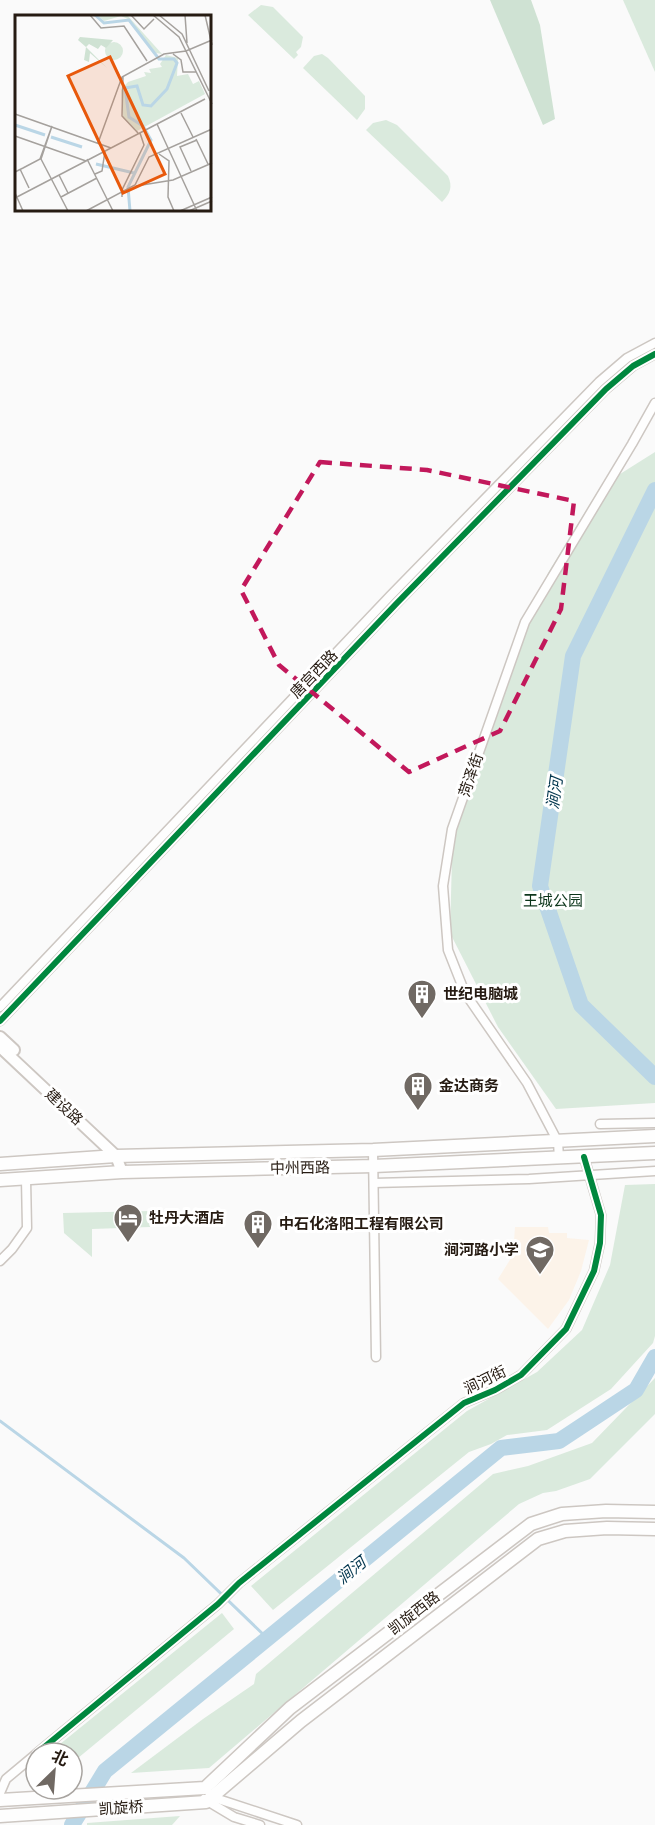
<svg xmlns="http://www.w3.org/2000/svg" width="655" height="1825" font-family="'Fira Sans Condensed','Noto Sans SC',sans-serif">
<rect width="100%" height="100%" fill="#fafafa"/>
<!-- education -->
<polygon fill="#fcf3e9" points="515,1227 548,1227 549,1233 567,1233 567,1238 589,1240 581,1271 569,1300 548,1329 498,1279 513,1255"/>
<!-- green -->
<g fill="#daeadd">
<polygon points="623,0 655,0 655,72"/>
<polygon points="261,5 273,7 303,37 301,47 296,52 298,55 294,59 248,15"/>
<polygon points="322,54 328,58 365,96 365,109 357,120 303,68 314,56"/>
<path d="M386 120 397 125 448 176C453 187 450 194 442 202L366 130 373 123Z"/>
<polygon points="655,452 655,1103 556,1109 498,1027 450,933 452,858 462,799 511,666 548,573 601,486"/>
<polygon points="655,1184 655,1336 653,1343 611,1389 547,1430 507,1435 491,1444 469,1452 273,1610 251,1586 467,1411 537,1372 582,1330 610,1265 625,1185"/>
<polygon points="150,1211 150,1227 92,1229 92,1257 64,1233 63,1213"/>
<polygon points="655,1378 655,1414 590,1479 556,1491 543,1493 519,1504 209,1768 131,1773 203,1719 254,1684 256,1674 493,1474 528,1466 592,1443"/>
<polygon points="222,1613 234,1629 72,1763 72,1753 49,1753"/>
<polygon points="180,1816 172,1825 87,1825 87,1823"/>
</g>
<!-- forest -->
<polygon fill="#cfe2d3" points="490,0 531,0 540,25 555,119 543,125"/>
<g fill="none" stroke-linecap="round" stroke-linejoin="round">
<!-- stream -->
<polyline stroke="#bad6e6" stroke-width="3" points="0,1421 184,1558 267,1638"/>
<!-- river -->
<g stroke="#bad6e6" stroke-width="16">
<polyline points="655,490 573,656 540,886 581,1005 655,1077"/>
<polyline points="72,1825 105,1771 501,1448 559,1441 636,1390 655,1357"/>
</g>
<!-- minor casing -->
<g stroke="#cdc7c2" stroke-width="11">
<g id="minor">
<polyline points="0,1007 390,596 599,382 627,358 655,343"/>
<polyline points="0,1021 397,603 606,389 633,366 655,354"/>
<polyline points="600,1124 655,1123"/>
<polyline points="373,1150 376,1357"/>
<polyline points="559,1158 558,1142 527,1083 465,993 448,950 443,886 452,829 525,622 632,444 655,403"/>
<polyline points="374,1183 529,1179 655,1171"/>
<polyline points="0,1261 12,1249 27,1228 26,1179"/>
<polyline points="37,1753 218,1604 239,1583 464,1403 495,1390 521,1375 566,1329 594,1271 600,1243 601,1215 584,1157"/>
<polyline points="0,1793 6,1779 36,1754"/>
<polyline points="210,1794 212,1797 297,1825"/>
<polyline points="204,1799 234,1817 260,1825"/>
</g>
</g>
<!-- tertiary casing -->
<g stroke="#cdc7c2" stroke-width="14">
<g id="tertiary">
<polyline points="0,1037 14,1050"/>
<polyline points="0,1047 116,1156 122,1172"/>
</g>
</g>
<!-- secondary casing -->
<g stroke="#cdc7c2" stroke-width="15">
<g id="secondary">
<polyline points="0,1800 205,1788 290,1708 531,1524 562,1514 606,1511 655,1512"/>
<polyline points="0,1816 206,1802 301,1721 538,1539 565,1531 607,1528 655,1529"/>
</g>
</g>
<!-- primary casing -->
<g stroke="#cdc7c2" stroke-width="15">
<g id="primary">
<polyline points="0,1164 116,1156 373,1150 655,1136"/>
<polyline points="0,1180 122,1172 374,1166 655,1153"/>
</g>
</g>
<!-- minor -->
<use href="#minor" stroke="#fefefe" stroke-width="8"/>
<!-- tertiary -->
<use href="#tertiary" stroke="#fefefe" stroke-width="10"/>
<!-- secondary -->
<use href="#secondary" stroke="#fefefe" stroke-width="12"/>
<!-- primary -->
<use href="#primary" stroke="#fefefe" stroke-width="12"/>
<!-- cycleway casing -->
<g stroke="#fff" stroke-width="10">
<g id="cycleway">
<polyline points="0,1021 397,603 606,389 633,366 655,354"/>
<polyline points="37,1753 218,1604 239,1583 464,1403 495,1390 521,1375 566,1329 594,1271 600,1243 601,1215 584,1157"/>
</g>
</g>
<!-- cycleway -->
<use href="#cycleway" stroke="#00873e" stroke-width="6"/>
</g>
<!-- marked area -->
<path fill="none" stroke="#c2185b" stroke-width="4.5" stroke-dasharray="12 8" stroke-linejoin="round" d="M320 462 427 470 574 501 561 609 500 731 409 772 279 665 241 590Z"/>
<!-- icons -->
<defs>
<g id="building-pin" transform="scale(1.5)"><path d="M0 17L-7.5 6A9.5 9.5 0 1 1 7.5 6Z" fill="#706963" stroke="#fff"/><path d="M-4-6H4V6H1V3H-1V6H-4ZM-2.5-4.3h1.7v1.8h-1.7ZM.8-4.3h1.7v1.8H.8ZM-2.5-1h1.7V.8h-1.7ZM.8-1h1.7V.8H.8Z" fill="#fff"/></g>
<g id="hotel-pin" transform="scale(1.5)"><path d="M0 17L-7.5 6A9.5 9.5 0 1 1 7.5 6Z" fill="#706963" stroke="#fff"/><path d="M-6-4.5h1.5V1H6V5H4.5V3h-9V5H-6ZM-4 0a1.8 1.8 0 1 1 3.6 0ZM.5 0V-2.5h3Q6-2.5 6 0Z" fill="#fff"/></g>
<g id="school-pin" transform="scale(1.5)"><path d="M0 17L-7.5 6A9.5 9.5 0 1 1 7.5 6Z" fill="#706963" stroke="#fff"/><path d="M0-5L7-2L0 1L-7-2ZM-4 1L0 2.5L4 1V4Q0 6-4 4Z" fill="#fff"/></g>
</defs>
<g fill-rule="evenodd">
<use href="#building-pin" x="422" y="994"/>
<use href="#building-pin" x="418" y="1086"/>
<use href="#hotel-pin" x="128" y="1218"/>
<use href="#building-pin" x="258" y="1224"/>
<use href="#school-pin" x="540" y="1250"/>
</g>
<g text-anchor="middle" stroke-width="6" stroke-linejoin="round" paint-order="stroke">
<!-- street labels -->
<g font-size="15" fill="#261b12" stroke="#fff">
<text transform="translate(314 674) rotate(-46)" y="5">唐宫西路</text>
<text transform="translate(471 775) rotate(-71)" y="5">菏泽街</text>
<text transform="translate(64 1107) rotate(43)" y="5">建设路</text>
<text transform="translate(300 1168) rotate(-1)" y="5">中州西路</text>
<text transform="translate(485 1380) rotate(-26)" y="5">涧河街</text>
<text transform="translate(414 1613) rotate(-38)" y="5">凯旋西路</text>
<text transform="translate(121 1808) rotate(-4)" y="5">凯旋桥</text>
</g>
<!-- park labels -->
<g font-size="15" fill="#0b351a" stroke="#fff">
<text x="553" y="906">王城公园</text>
</g>
<!-- poi labels -->
<g font-size="15" font-weight="bold" fill="#261b12" stroke="#fff" text-anchor="start">
<text x="443" y="999">世纪电脑城</text>
<text x="439" y="1091">金达商务</text>
<text x="149" y="1223">牡丹大酒店</text>
<text x="279" y="1229">中石化洛阳工程有限公司</text>
<text x="519" y="1255" text-anchor="end">涧河路小学</text>
</g>
<!-- water labels -->
<g font-size="16" font-style="italic" fill="#00354d" stroke="#fff">
<text transform="translate(554 793) rotate(-82)" y="6">涧河</text>
<text transform="translate(351 1570) rotate(-39)" y="6">涧河</text>
</g>
</g>
<!-- overview -->
<g transform="translate(15 15)">
<rect width="196" height="196" fill="#fafafa"/>
<path d="M82 0H112L147 39 141 38 113 4 106 1 89 6ZM90 36a9 9 0 1 1 18 0a9 9 0 1 1-18 0ZM151 40 163 43 162 61 173 59 178 69 184 66 190 79 122 116 108 103 106 75 113 67 131 61 129 57 136 58 134 54 147 52 145 49Z" fill="#daeadd"/>
<path d="M65 22 98 25 91 33 86 30 83 34 74 29 71 32 92 53 75 38 74 47 69 45 71 32 63 25Z" fill="#cfe2d3"/>
<path fill="none" stroke="#bad6e6" stroke-width="3" d="M80 0 89 8 114 5 144 44H159L162 48 152 74 136 91 128 90 122 71 110 73 114 102 128 111 136 125 113 172 115 196M0 110 30 120M36 122 67 132M81 149 119 158"/>
<path fill="none" stroke="#a5a19d" stroke-width="1.5" d="M75 0 86 13 109 11 132 46M116 0 129 14 139 4M138 0 164 22 197 89M144 0 167 19 194 76M170 0 172 28M190 0 197 30M158 39 166 45 168 57H181M108 62 107 101 123 118M166 98 178 122M0 99 96 133M142 109 182 196M0 121 71 146M181 124 193 149M83 128 107 62 149 39 171 36 197 25M144 139 154 146 153 182 159 196M26 144 53 196M72 144 98 196M5 154 14 173M176 156 165 132 182 125M0 157 8 153 25 144H26L37 111 25 144M80 159 87 156 90 136M44 160 53 178M121 171 158 165 197 148M0 178 8 196M46 182 82 163M107 182V175L129 130 125 118M0 183 190 84M71 196 120 170 134 142 197 114M165 196 197 182M174 196 197 186"/>
<path fill="#e8590c" fill-opacity="0.15" stroke="#e8590c" stroke-width="3" d="M95 42 150 159 108 178 53 61Z"/>
<rect width="196" height="196" fill="none" stroke="#261b12" stroke-width="3"/>
</g>
<!-- north arrow -->
<g transform="translate(54 1771) rotate(25)"><circle r="28" fill="#ffffff" stroke="#a8a4a0" stroke-width="1.5"/>
<path d="M0-4.5L10 22L0 15L-10 22Z" fill="#706963"/>
<text y="-9" font-size="16" font-weight="bold" text-anchor="middle" fill="#261b12">北</text>
</g>
</svg>
